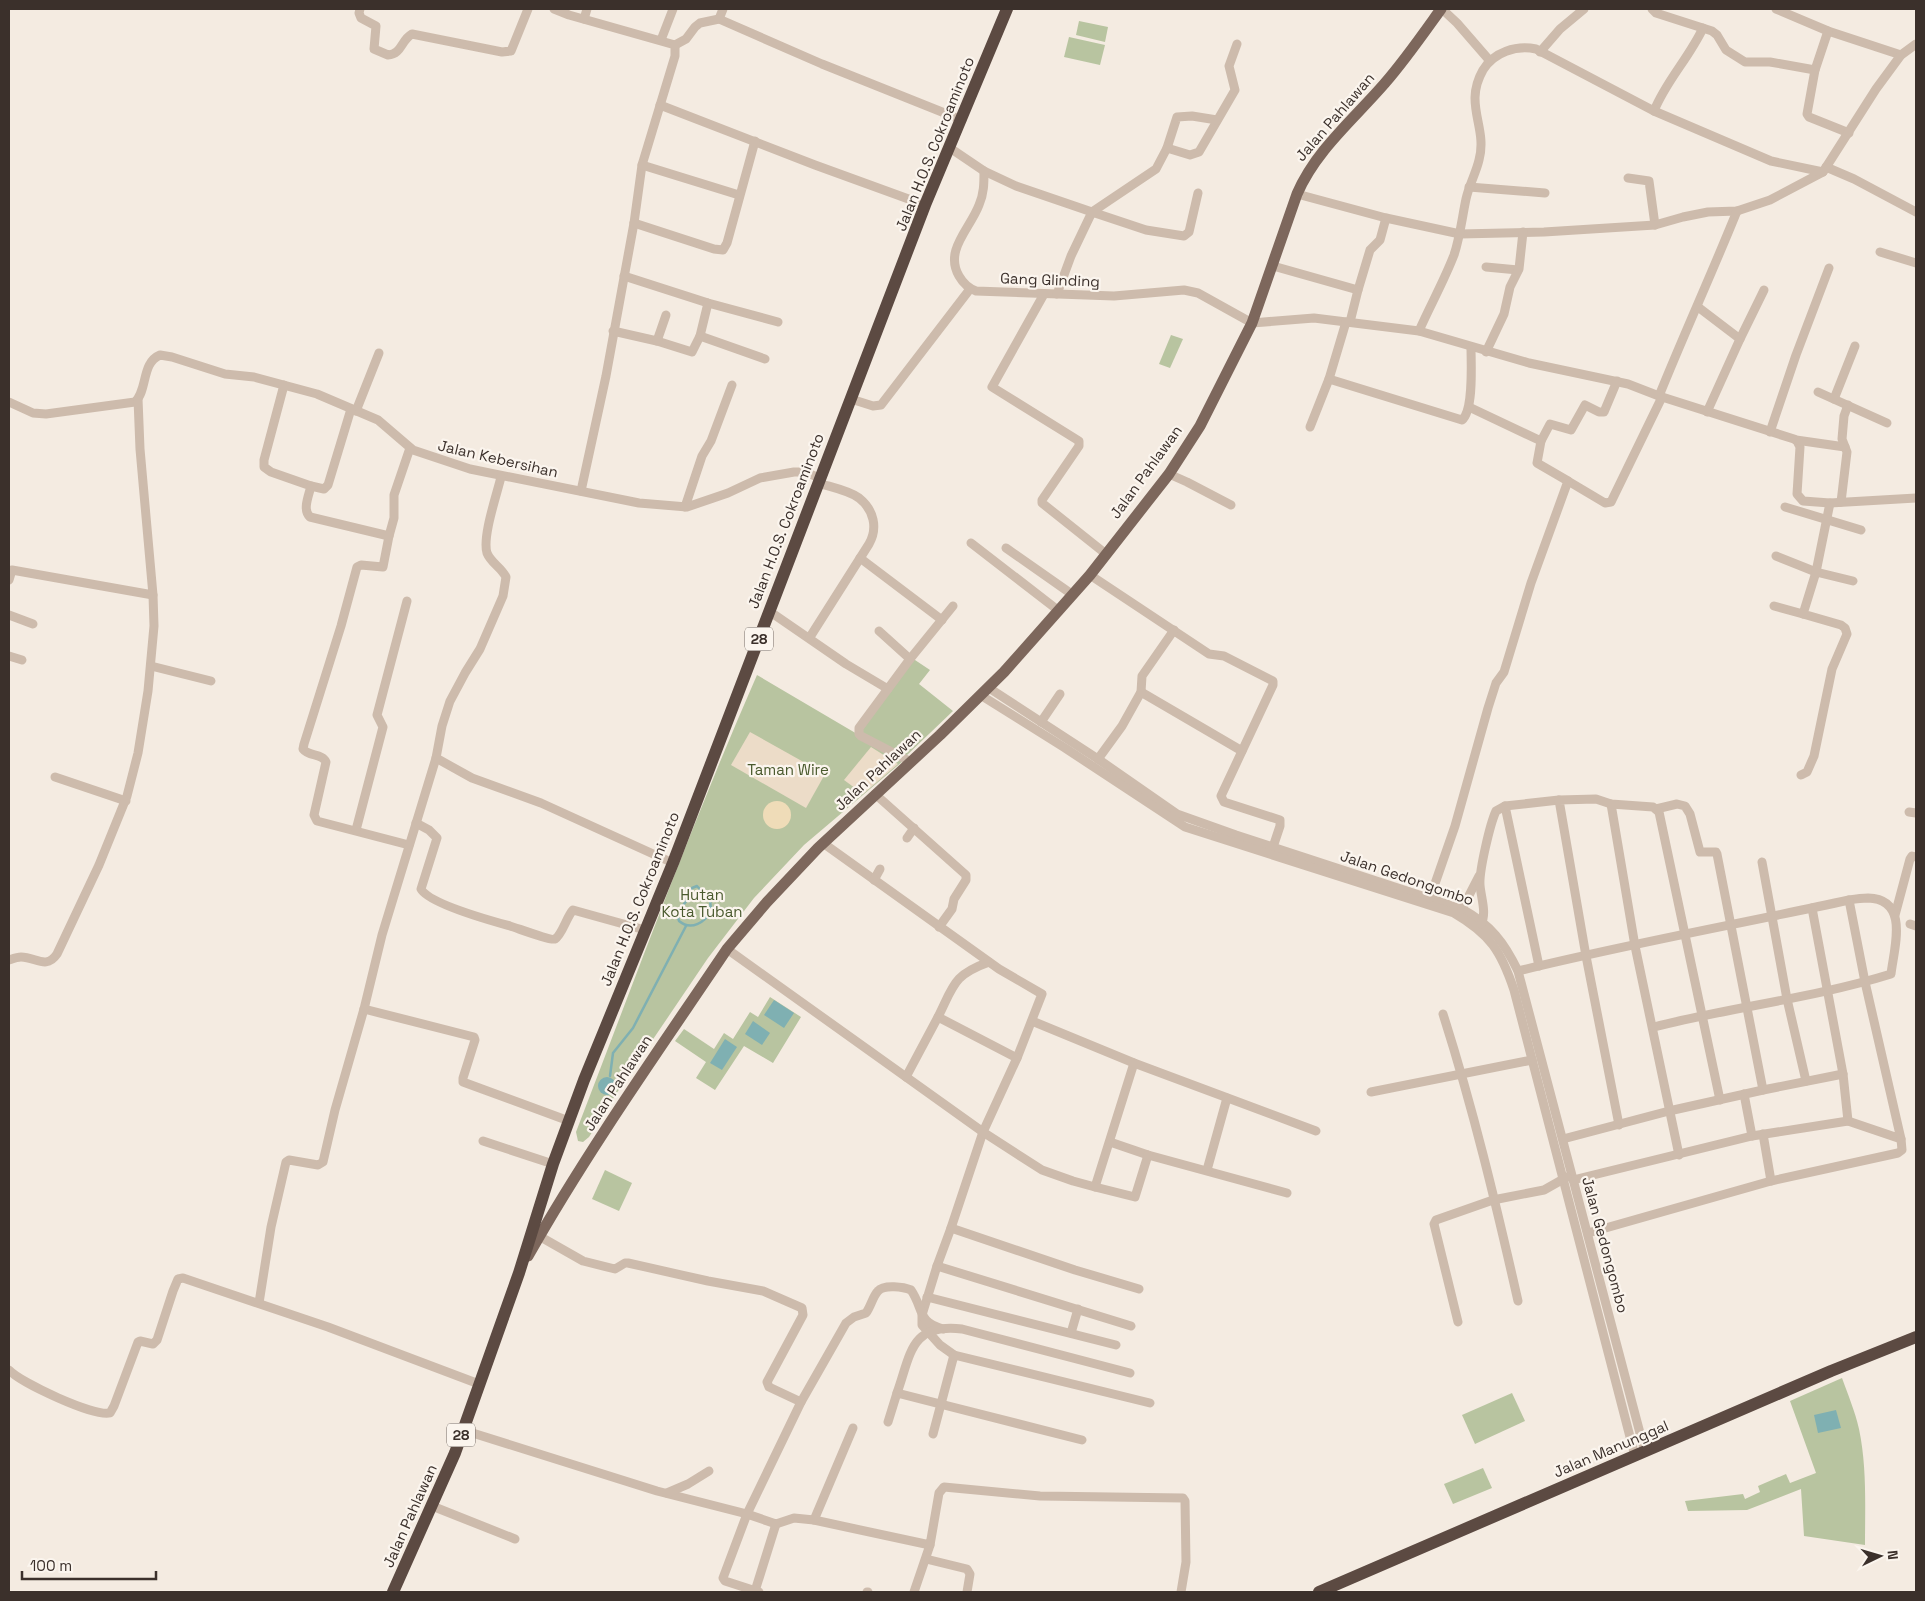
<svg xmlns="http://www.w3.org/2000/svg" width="1925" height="1601" font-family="'Space Grotesk',sans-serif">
<rect width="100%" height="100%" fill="#f4ebe1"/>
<!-- green -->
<g fill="#b8c4a0">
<polygon points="1079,21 1108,27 1105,42 1076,35"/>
<polygon points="1069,37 1105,45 1100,65 1064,57"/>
<polygon points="1171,335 1183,339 1170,368 1159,364"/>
<polygon points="912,658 930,670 919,684 953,711 906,756 862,734 862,727"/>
<path d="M757 675 903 761 804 845 754 898 708 958 616 1094 589 1137 583 1142 578 1141 576 1132C635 979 691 825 757 675Z"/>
<polygon points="770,997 801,1017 773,1063 744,1046 715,1090 696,1078 706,1062 675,1041 684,1029 714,1049 724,1033 733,1039 750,1012 758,1017"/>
<polygon points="605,1170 632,1183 619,1211 592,1199"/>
<path d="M1842 1378C1848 1395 1855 1411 1859 1429 1867 1467 1865 1507 1865 1545L1804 1536 1801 1489 1747 1510 1688 1511 1685 1501 1743 1494 1745 1499 1760 1492 1758 1486 1786 1474 1790 1483 1816 1473 1790 1401Z"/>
<polygon points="1512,1393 1525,1421 1475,1444 1462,1415"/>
<polygon points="1483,1468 1492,1488 1453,1504 1444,1484"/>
</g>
<!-- sand -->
<circle fill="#efdcb8" cx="777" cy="815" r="14"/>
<!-- plaza -->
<g fill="#ecdcc8">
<polygon points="750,732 825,774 806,808 731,765"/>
<polygon points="871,747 898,764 863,794 844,780"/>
</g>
<!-- water -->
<g fill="#7fb0b2">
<polygon points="774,1000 794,1013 784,1028 764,1015"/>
<polygon points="753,1021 770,1033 762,1045 745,1034"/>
<polygon points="725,1039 737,1047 722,1070 710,1063"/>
<circle cx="607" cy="1086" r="9"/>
<polygon points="1836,1410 1841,1428 1818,1433 1814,1415"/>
</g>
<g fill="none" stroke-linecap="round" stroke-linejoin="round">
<!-- stream -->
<g stroke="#7fb0b2" stroke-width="2.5">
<path d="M697 886 710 900 711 910C705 923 691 931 679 921L677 914 689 897 692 888Z"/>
<polyline points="610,1076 613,1053 633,1028 686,926"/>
</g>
<!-- minor -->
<g stroke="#cdbbac" stroke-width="9">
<path d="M360 9 359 13 361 18 376 26 374 49 388 55C402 54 401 40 412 34L502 52 511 51 528 9"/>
<polyline points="554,9 569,15 675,45 675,56 642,165 634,223 606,376 581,491"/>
<polyline points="1442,9 1457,23 1490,61"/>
<polyline points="1652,9 1656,13 1712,31 1717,35 1726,50 1745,62 1770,62 1815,70"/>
<polyline points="1776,9 1828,31 1901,55"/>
<polyline points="584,19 587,9"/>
<polyline points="719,19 723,9"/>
<polyline points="1828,31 1815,70 1807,114 1809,117 1849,133"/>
<polyline points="661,40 673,9"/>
<polyline points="675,45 686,39 695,27 700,23 719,19 822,64 962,120"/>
<polyline points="1540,52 1560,29 1584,9"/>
<polyline points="660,105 815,165 925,205"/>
<path d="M1654 111C1666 81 1689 58 1703 28"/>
<polyline points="950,148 984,171 1016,186 1092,212 1156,169 1167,148 1190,155 1199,152 1235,90 1229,66 1237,44"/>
<polyline points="1167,148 1177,117 1192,116 1217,120"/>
<polyline points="642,165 739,195"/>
<polyline points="1826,167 1854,179 1916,212"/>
<path d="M984 171C984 183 984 194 979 205 970 229 944 250 959 276 963 283 968 288 976 291L1114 296 1184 290 1198 293 1252 323 1314 318 1419 331 1529 363 1628 384 1659 396 1794 439 1797 441 1800 447 1797 494 1803 501 1830 503 1916 498"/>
<polyline points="1628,178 1649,181 1655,225"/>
<polyline points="1469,187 1545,193"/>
<polyline points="1297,194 1386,218 1460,234 1544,232 1655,225 1683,217 1708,212 1737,211 1770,200 1823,172"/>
<polyline points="634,223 714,249 723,250 727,243 755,141"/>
<polyline points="1880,252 1916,263"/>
<polyline points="1273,266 1358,290 1370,250 1380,240 1386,218"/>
<polyline points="1486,267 1518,270"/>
<polyline points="624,276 708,303 778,322"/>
<polyline points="1044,294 992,387 1079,441 1079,446 1042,500 1042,503 1106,554"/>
<polyline points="1057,294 1071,256 1092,212 1146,230 1184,236 1189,232 1198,193"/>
<polyline points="1698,307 1740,339"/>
<polyline points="1350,322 1358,290"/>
<polyline points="613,331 657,341 692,352 700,336 708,303"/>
<path d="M1419 331C1430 306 1444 281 1454 255 1460 237 1462 218 1466 199 1469 185 1476 173 1479 160 1488 127 1463 105 1483 70 1494 52 1516 45 1536 49L1654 111 1771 161 1823 172 1876 89 1901 55 1916 44"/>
<polyline points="700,336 765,359"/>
<polyline points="657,341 666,315"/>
<polyline points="1486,352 1504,314 1510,287 1519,269 1523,232"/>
<path d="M1329 379 1462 420C1474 410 1471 363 1471 347"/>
<path d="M284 385 264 460V467L271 472 311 486C309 495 302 510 310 517L389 536 383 567 361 565 357 567 341 626 304 744 303 749C309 757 322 753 326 762L314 815 317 821 409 845"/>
<polyline points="1818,392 1887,423"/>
<path d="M1659 396C1684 334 1712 273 1737 211"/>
<polyline points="851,399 873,406 881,405 970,289"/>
<polyline points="1834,399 1855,346"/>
<path d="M9 402 33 413 46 414 135 402C148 390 141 363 160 355L172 357 225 374 254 377 317 394 378 420 413 450 470 469 639 503 687 507 728 493 760 478 794 472H806L819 478"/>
<polyline points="1469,407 1541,441 1550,424 1571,430 1585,405 1599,412 1604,412 1617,381"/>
<polyline points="356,411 379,353"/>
<polyline points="1707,412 1740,339 1764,290"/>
<polyline points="1310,427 1329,379 1346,322"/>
<polyline points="1770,432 1796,355 1829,268"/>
<polyline points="1796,440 1845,447"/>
<polyline points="1169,474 1187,482 1231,505"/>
<polyline points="1568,481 1605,503 1611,502 1662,397"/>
<polyline points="311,486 324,489 328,485 351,409"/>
<polyline points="1841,502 1847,452 1842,439 1844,416 1848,405"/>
<polyline points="685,507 702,456 711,441 732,385"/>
<polyline points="1785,507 1861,530"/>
<polyline points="389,536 394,518 394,495 410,448"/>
<polyline points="971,543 1059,611"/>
<polyline points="1006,548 1073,595"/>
<polyline points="1776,556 1816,572 1853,581"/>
<polyline points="860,558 942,620"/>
<polyline points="1090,575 1209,654 1224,656 1273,681 1273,685 1221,796 1224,802 1280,820 1280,826 1273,847"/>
<polyline points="9,580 12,570 153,595"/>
<polyline points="1774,606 1803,614"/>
<polyline points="769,611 846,664 888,689"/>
<polyline points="9,615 33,624"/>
<polyline points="879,631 910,659"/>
<path d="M810 637 869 544C878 528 874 510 859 498 848 490 830 487 818 483"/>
<polyline points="9,656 22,660"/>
<polyline points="151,666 211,681"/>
<path d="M989 688 1098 759 1177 814 1236 835 1462 909C1491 925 1504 942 1518 971L1645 1452"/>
<polyline points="1141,692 1242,751"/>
<path d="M982 696 1065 748 1185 827 1454 913C1490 934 1501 951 1514 990L1635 1456"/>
<polyline points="1041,722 1060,694"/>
<polyline points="436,758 472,778 541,803 673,863"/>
<polyline points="1098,759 1122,726 1141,692 1142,676 1174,630"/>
<polyline points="911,762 861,736 859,734 859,728 910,659 953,606"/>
<polyline points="1801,775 1807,772 1814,756 1832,669 1847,634 1845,628 1841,625 1803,614 1816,572 1830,503"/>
<polyline points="55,777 126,801"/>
<polyline points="875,794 966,875 966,880 954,899 952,909 939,927"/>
<polyline points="1611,804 1635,946 1679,1155"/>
<polyline points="1505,806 1539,966"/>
<polyline points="1656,809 1677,804 1685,806 1690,814 1700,852 1716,852 1717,854 1763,1090"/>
<polyline points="1909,812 1916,813"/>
<path d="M416 823 429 830 437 838 421 889C429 904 492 921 510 926 517 928 551 941 555 939 562 935 567 916 573 910L645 930"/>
<polyline points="356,830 383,727 377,715 407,601"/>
<polyline points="907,838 914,828"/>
<polyline points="823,843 999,969 1042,994 1017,1058 983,1132 951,1228 937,1266 922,1315 922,1325 940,1345 954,1355"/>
<polyline points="1762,862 1787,999 1806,1081"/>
<polyline points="874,880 880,869"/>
<polyline points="1430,898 1455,826 1488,708 1496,683 1504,672 1531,583 1568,481 1537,463 1541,441"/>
<polyline points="1812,908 1843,1074 1848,1121"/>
<polyline points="1462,909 1479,876"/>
<polyline points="1895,915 1910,859 1912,856 1916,857"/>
<path d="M1481 924C1487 913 1481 898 1480 885 1479 871 1490 824 1496 811L1505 806 1559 800"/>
<polyline points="1910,924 1916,926"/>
<polyline points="727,949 983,1132 1017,1154 1042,1170 1073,1181 1095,1187 1134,1063"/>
<path d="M9 960C12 959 17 957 21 957 36 957 46 970 57 954L99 865 127 796 138 753 148 691 154 626 153 595 140 449 138 399"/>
<path d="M1518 971C1627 944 1739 924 1849 900 1855 899 1862 898 1868 898 1910 899 1894 948 1891 974 1814 998 1732 1007 1654 1027"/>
<polyline points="364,1009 474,1037 475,1040 463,1078 463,1082 569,1121"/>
<path d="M1443 1014C1473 1108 1496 1204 1518 1301"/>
<path d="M938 1017C954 985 953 975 989 962"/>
<polyline points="1032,1021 1134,1063 1316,1131"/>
<polyline points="906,1077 938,1017 1017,1058"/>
<polyline points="1371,1092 1532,1060"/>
<polyline points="1744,1094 1752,1136"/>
<polyline points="1619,1125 1586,956 1559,800 1596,799 1611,804 1653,807 1659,812 1720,1100"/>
<polyline points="1763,1134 1771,1181"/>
<polyline points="1563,1139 1669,1111 1763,1090 1843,1074"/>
<polyline points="483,1141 553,1164"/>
<polyline points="1110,1142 1148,1155 1287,1193"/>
<polyline points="1207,1170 1227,1098"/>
<polyline points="1573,1180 1752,1136 1848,1121 1901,1139 1865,982 1849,900"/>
<polyline points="1095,1187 1135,1197 1148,1155"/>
<polyline points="951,1228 1075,1270 1139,1289"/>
<polyline points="1588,1233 1771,1181 1898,1153 1902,1150 1901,1139"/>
<path d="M539 1236 583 1261 615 1269 625 1263H628L708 1281 763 1291 802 1308 803 1315 767 1382 769 1387 801 1402 846 1323 854 1317 866 1313C871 1306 873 1296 878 1291 884 1284 904 1287 911 1290 924 1309 917 1322 943 1329"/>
<polyline points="937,1266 1131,1326"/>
<polyline points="927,1297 1116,1345"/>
<path d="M259 1303 271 1227 286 1162 289 1160 318 1165 323 1162 335 1110 364 1009 382 935 436 758 442 726 450 701 465 673 480 649 503 596 506 577C501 567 491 563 487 553 482 537 497 494 501 477"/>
<polyline points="1458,1322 1434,1224 1436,1220 1493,1200 1544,1190 1567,1177"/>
<polyline points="1071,1333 1078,1309"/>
<path d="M9 1370C21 1383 94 1417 110 1413L114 1406 138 1342 140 1341 153 1344 157 1340 173 1291 178 1279 183 1278 328 1327 479 1384"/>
<path d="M897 1393C911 1354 910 1323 962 1329L1130 1373"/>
<polyline points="888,1422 897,1393 1082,1440"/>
<polyline points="463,1430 657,1491 747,1514 776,1524 794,1518 814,1520 930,1545 939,1493 944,1487 1040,1496 1183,1498 1185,1501 1186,1562 1181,1592"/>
<polyline points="933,1434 954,1355 1150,1403"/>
<polyline points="667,1493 688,1484 709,1471"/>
<polyline points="432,1506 515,1539"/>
<polyline points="814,1520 853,1428"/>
<polyline points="926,1559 967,1569 970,1574 967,1592"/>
<polyline points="755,1591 776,1524"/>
<polyline points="759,1592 725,1581 723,1578 747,1514 801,1402"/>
<polyline points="867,1592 868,1592"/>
<polyline points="914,1592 930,1545"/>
</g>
<!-- major -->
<path stroke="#7d675c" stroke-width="11" d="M528 1256C588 1150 659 1050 727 949L767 902 818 848 940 735 1004 672 1090 575 1169 474 1200 426 1252 323 1297 194C1316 150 1354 119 1385 83 1405 60 1423 34 1441 9"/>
<!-- highway -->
<g stroke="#5c4a42" stroke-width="12">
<polyline points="393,1592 455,1453 519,1273 553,1164 584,1080 673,863 925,205 1007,9"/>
<polyline points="1319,1592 1831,1371 1916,1337"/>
</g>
</g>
<g text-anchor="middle" stroke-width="4.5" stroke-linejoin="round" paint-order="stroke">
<!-- shield labels -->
<g fill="#fbf5ee" stroke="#756b66" stroke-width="1">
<rect x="745" y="627.5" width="28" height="23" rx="4"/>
<rect x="447" y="1423.5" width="28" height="23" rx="4"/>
</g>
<g font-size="14" font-weight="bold" fill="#3b302b">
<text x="759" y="644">28</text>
<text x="461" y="1440">28</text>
</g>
<!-- street labels -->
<g font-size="15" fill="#3b302b" stroke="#fbf5ee">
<text transform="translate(1335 117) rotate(-49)" y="5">Jalan Pahlawan</text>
<text transform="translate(935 144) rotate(-68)" y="5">Jalan H.O.S. Cokroaminoto</text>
<text transform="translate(1050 280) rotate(2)" y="5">Gang Glinding</text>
<text transform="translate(498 459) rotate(13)" y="5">Jalan Kebersihan</text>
<text transform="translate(1146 472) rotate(-54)" y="5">Jalan Pahlawan</text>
<text transform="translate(786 521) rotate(-69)" y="5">Jalan H.O.S. Cokroaminoto</text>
<text transform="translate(878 770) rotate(-43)" y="5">Jalan Pahlawan</text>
<text transform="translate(1407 878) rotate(19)" y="5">Jalan Gedongombo</text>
<text transform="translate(640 899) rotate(-68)" y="5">Jalan H.O.S. Cokroaminoto</text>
<text transform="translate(618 1083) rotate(-57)" y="5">Jalan Pahlawan</text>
<text transform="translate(1605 1245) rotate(75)" y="5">Jalan Gedongombo</text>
<text transform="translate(1611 1449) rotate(-23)" y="5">Jalan Manunggal</text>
<text transform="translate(410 1516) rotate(-66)" y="5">Jalan Pahlawan</text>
</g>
<!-- park labels -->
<g font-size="15" fill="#4a5a2e" stroke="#fbf5ee">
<text x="788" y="775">Taman Wire</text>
<text x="702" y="900">Hutan<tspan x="702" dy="17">Kota Tuban</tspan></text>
</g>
</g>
<!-- border -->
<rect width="1925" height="1601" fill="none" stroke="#3b302b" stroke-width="20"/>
<!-- north arrow -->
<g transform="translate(1880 1556) rotate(85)" stroke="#fbf5ee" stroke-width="4" paint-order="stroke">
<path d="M0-4L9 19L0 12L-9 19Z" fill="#3b302b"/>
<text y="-8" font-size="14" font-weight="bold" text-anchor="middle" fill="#3b302b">N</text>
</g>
<!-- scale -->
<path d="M22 1571v8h134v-8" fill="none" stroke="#3b302b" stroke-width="2.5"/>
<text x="30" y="1571" font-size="15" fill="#3b302b" stroke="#fbf5ee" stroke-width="4" paint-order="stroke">100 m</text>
</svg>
